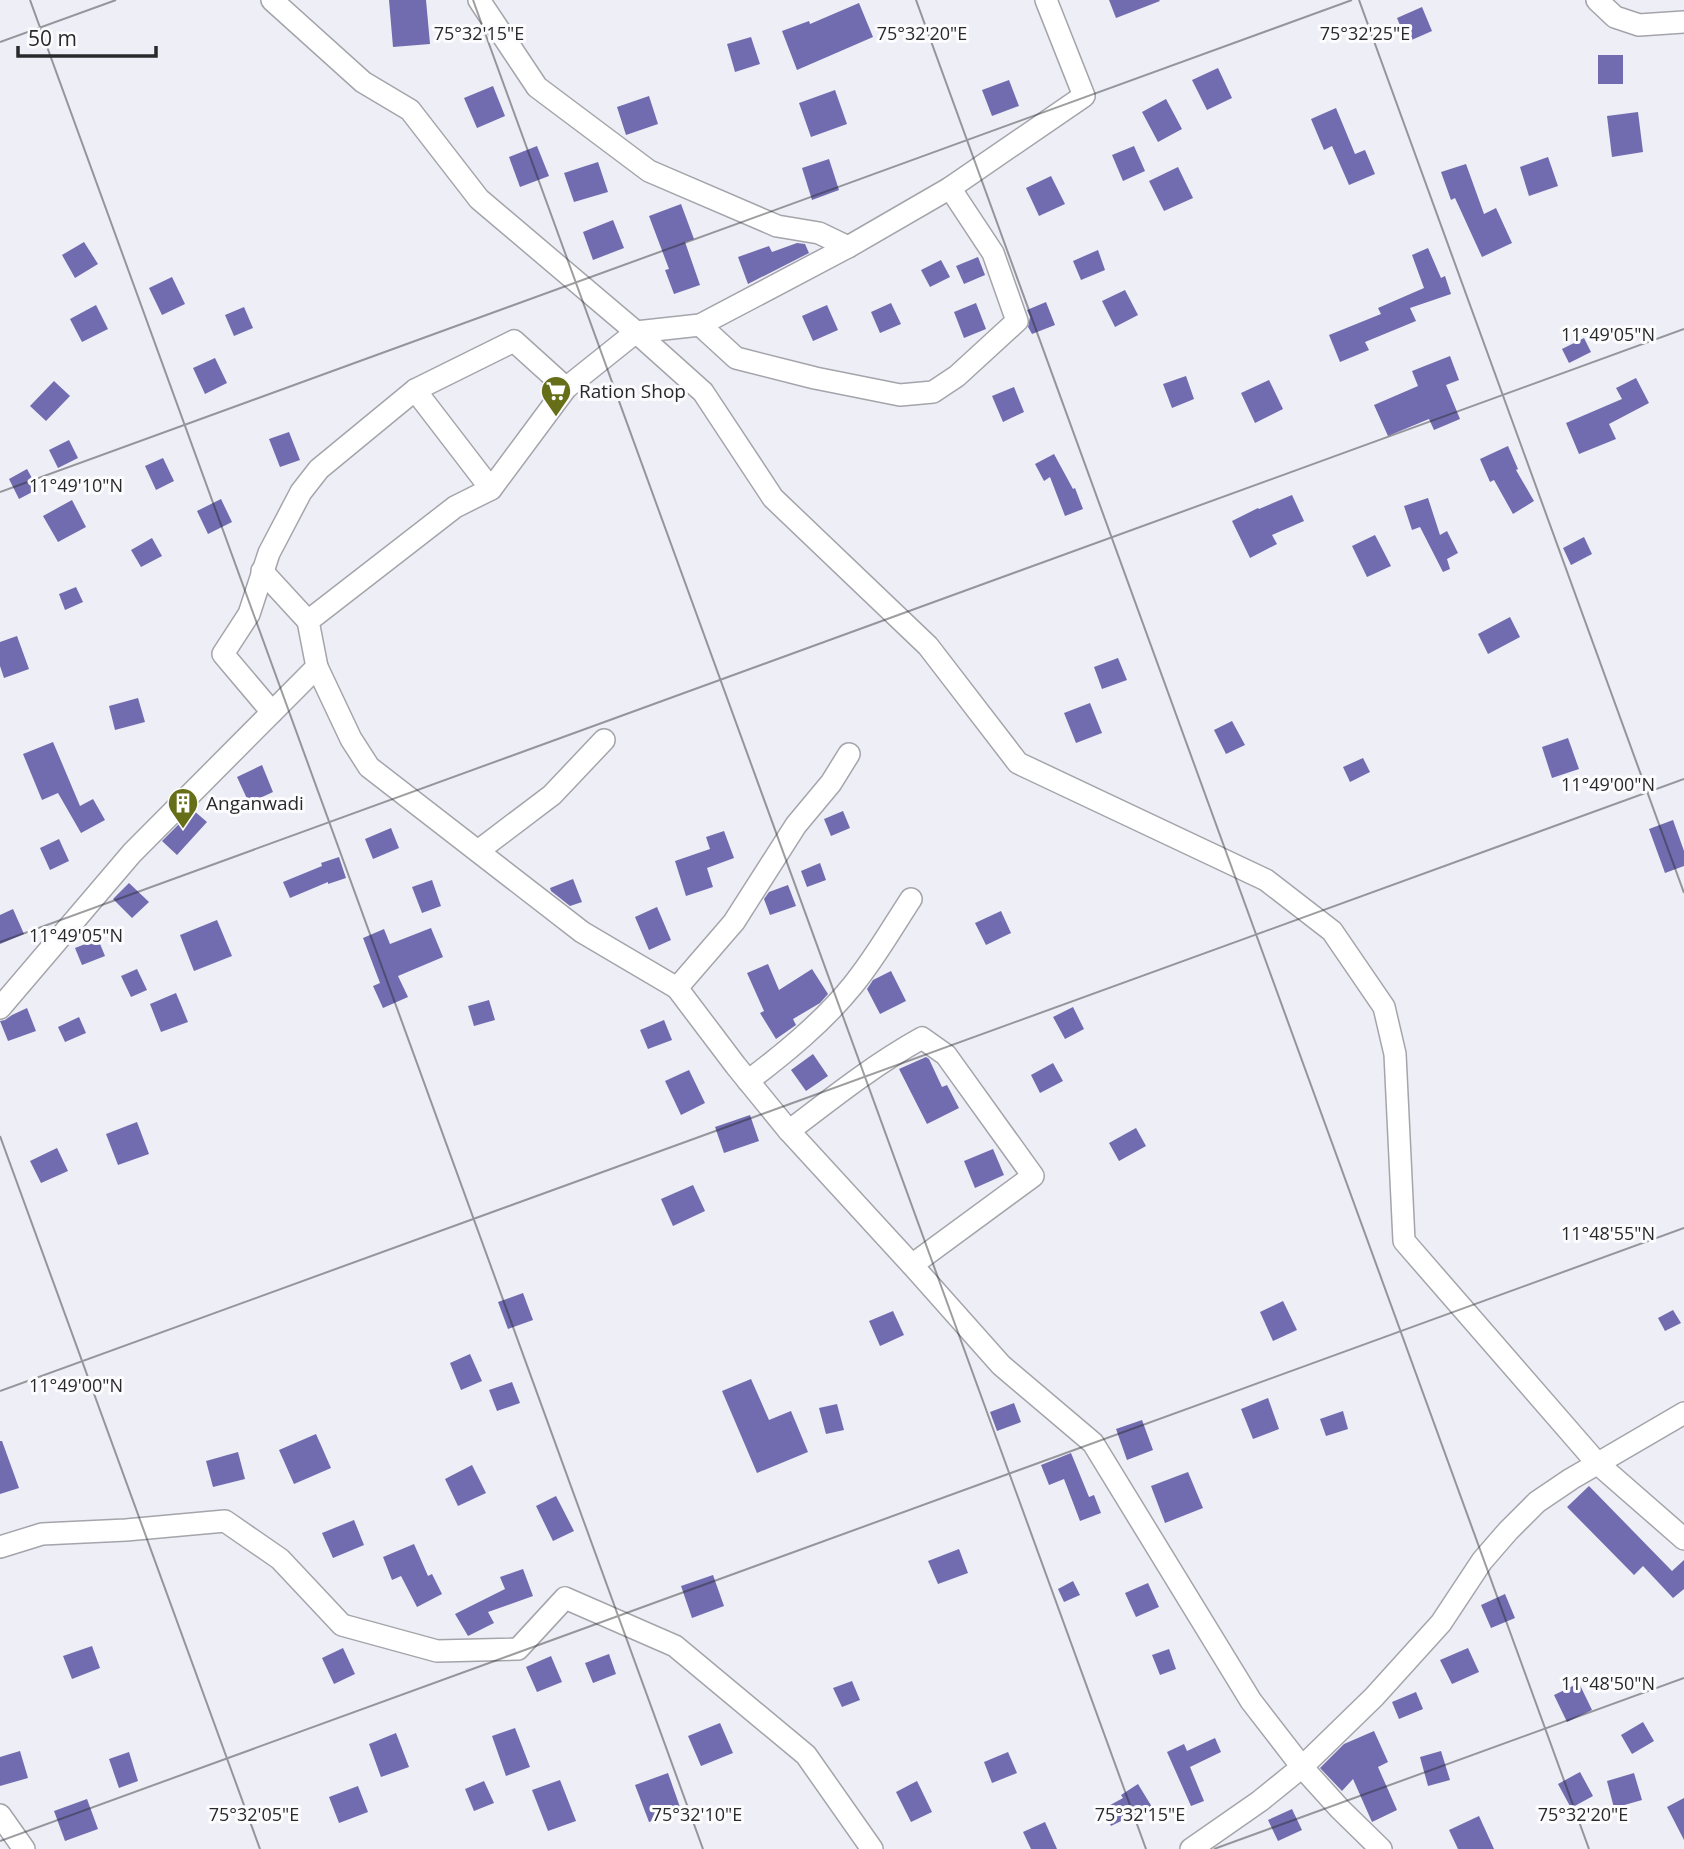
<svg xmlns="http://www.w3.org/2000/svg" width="1684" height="1849" font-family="'Open Sans',sans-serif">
<rect width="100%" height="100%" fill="#eeeef6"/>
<!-- building -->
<g fill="#706caf">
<polygon points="389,0 426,0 430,44 393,47"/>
<polygon points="1109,0 1159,0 1160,1 1116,18"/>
<polygon points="859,3 873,37 797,70 782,31 809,21 810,24"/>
<polygon points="1422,7 1432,31 1407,42 1397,18"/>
<polygon points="751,37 760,64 735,72 727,44"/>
<rect x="1598" y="55" width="25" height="29"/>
<polygon points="1218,68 1232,98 1207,110 1192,80"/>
<polygon points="1009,80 1019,106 992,116 982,90"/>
<polygon points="493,86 505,116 477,128 464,98"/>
<polygon points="835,90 847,124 811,137 799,103"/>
<polygon points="649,96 658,124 626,135 617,107"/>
<polygon points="1166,99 1182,129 1158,142 1142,112"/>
<polygon points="1336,108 1355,154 1365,150 1375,174 1349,185 1332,146 1324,150 1311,119"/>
<polygon points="1638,112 1643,152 1612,157 1607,116"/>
<polygon points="537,146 549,176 520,187 509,157"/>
<polygon points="1134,146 1145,171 1123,181 1112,155"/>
<polygon points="1548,157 1558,186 1529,196 1520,167"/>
<polygon points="829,159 839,190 812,200 802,168"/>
<polygon points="598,162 608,192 574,202 564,173"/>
<polygon points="1466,164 1484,214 1496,208 1512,243 1482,257 1455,198 1451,200 1441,172"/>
<polygon points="1178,167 1193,198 1164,211 1149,181"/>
<polygon points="1051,176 1065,204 1039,216 1026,188"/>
<polygon points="681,204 694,239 685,242 700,285 674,294 665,270 669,269 649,216"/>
<polygon points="613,220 624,248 593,260 583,232"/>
<polygon points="84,242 98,264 75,278 62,255"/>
<polygon points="797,243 805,244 809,253 748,284 738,257 769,246 772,252"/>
<polygon points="1428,248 1441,278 1445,276 1451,294 1410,308 1416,321 1365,342 1369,350 1340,362 1329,335 1381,314 1378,308 1424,288 1412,255"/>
<polygon points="1098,250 1105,270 1081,280 1073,261"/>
<polygon points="978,257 985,275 964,284 956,266"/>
<polygon points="941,260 950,277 930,287 921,270"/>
<polygon points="172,277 185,304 162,315 149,288"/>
<polygon points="1125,290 1138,315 1115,327 1102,301"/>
<polygon points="1046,302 1055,325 1032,334 1028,327 1030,317 1027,310"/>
<polygon points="891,303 901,324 880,333 871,312"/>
<polygon points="976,303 986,329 964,338 954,312"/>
<polygon points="96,305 108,329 82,342 70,319"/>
<polygon points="827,305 838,330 813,341 802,316"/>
<polygon points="244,307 253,328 234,336 225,315"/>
<polygon points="1584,338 1591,352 1569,363 1562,349"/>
<polygon points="1450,356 1459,380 1446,385 1460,419 1434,430 1429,419 1388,436 1374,405 1418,386 1412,371"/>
<polygon points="215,358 227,383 205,394 193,368"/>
<polygon points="1186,376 1194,399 1172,408 1163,384"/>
<polygon points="1636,378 1649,403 1609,424 1616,439 1579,454 1566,423 1622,399 1616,388"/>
<polygon points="1269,380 1283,409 1255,423 1241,393"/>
<polygon points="54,381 70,396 46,421 30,406"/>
<polygon points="1014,387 1024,412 1003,422 992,396"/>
<polygon points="289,432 300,460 280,467 269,439"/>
<polygon points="69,440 78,458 58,468 49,450"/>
<polygon points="1508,446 1518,469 1516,470 1534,501 1513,514 1494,480 1490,482 1480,459"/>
<polygon points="1054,454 1073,489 1075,488 1083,509 1065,516 1050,477 1044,481 1035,464"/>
<polygon points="163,458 174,481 156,490 145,466"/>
<polygon points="27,469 38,489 19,499 9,479"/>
<polygon points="1292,495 1304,521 1272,535 1277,544 1250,558 1232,521 1258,508 1259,509"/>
<polygon points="1428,498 1440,535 1447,531 1458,553 1447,559 1450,569 1443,572 1420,527 1412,530 1404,506"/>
<polygon points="221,499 232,522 208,534 197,511"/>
<polygon points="72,500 86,527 58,542 43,516"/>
<polygon points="1375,535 1391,566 1367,577 1352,546"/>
<polygon points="1584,537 1592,554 1571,565 1563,548"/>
<polygon points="152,538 162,556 141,567 131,550"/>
<polygon points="76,587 83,602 65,610 59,594"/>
<polygon points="1510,617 1520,637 1488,654 1478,634"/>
<polygon points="17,636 29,669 4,678 0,666 0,642"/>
<polygon points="1118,658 1127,680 1102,689 1094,667"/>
<polygon points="138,698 145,722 115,730 109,706"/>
<polygon points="1090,703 1102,733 1076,743 1064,713"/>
<polygon points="1232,721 1245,745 1226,754 1214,730"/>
<polygon points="1568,738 1579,769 1552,778 1542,747"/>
<polygon points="53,742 80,806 93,799 105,820 81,833 58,793 42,800 23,754"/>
<polygon points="1363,758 1370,772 1350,782 1343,767"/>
<polygon points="262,765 273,792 249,803 237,777"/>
<polygon points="193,810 207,822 177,855 162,841"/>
<polygon points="843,811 850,828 831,836 824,819"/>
<polygon points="1673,820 1684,851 1684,866 1665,873 1649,829"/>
<polygon points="391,828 399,848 373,859 365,839"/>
<polygon points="724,831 734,858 707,868 713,887 686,896 675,861 710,849 706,837"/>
<polygon points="59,839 69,861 50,870 40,848"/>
<polygon points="339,857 346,878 328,884 328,882 290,898 283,882 322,866 321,863"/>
<polygon points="820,863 826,880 807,887 801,871"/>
<polygon points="573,879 582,902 570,906 551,891 550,888"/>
<polygon points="432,880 441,906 422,913 412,887"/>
<polygon points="129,883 149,902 132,918 113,899"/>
<polygon points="788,885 796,906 770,915 764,899 769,892"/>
<polygon points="657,907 671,940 649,950 635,917"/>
<polygon points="13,909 24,934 0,944 0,915"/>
<polygon points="1001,911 1011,933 986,945 975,923"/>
<polygon points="217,920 232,956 194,971 180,935"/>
<polygon points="431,928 443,957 398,976 408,997 383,1008 373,986 380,983 363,938 384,929 390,944"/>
<polygon points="98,939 105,956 82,965 75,948"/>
<polygon points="768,964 779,990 812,969 828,994 820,1003 793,1019 796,1025 776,1039 760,1013 764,1011 747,973"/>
<polygon points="137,969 147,990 131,997 121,976"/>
<polygon points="891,971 906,1001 880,1014 867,989 873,980"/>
<polygon points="176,993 188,1022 161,1032 150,1004"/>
<polygon points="489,1000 495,1020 474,1026 468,1006"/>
<polygon points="1073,1007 1084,1029 1065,1039 1053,1017"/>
<polygon points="27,1008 36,1031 8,1041 0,1021 5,1020 12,1015"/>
<polygon points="79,1017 86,1033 65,1042 58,1027"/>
<polygon points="664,1020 672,1040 648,1049 640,1030"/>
<polygon points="813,1054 828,1076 806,1091 791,1070"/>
<polygon points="926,1057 929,1059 942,1087 947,1085 959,1108 927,1124 899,1069"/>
<polygon points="1053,1063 1063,1081 1040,1093 1031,1075"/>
<polygon points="689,1070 705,1103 681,1115 665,1081"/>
<polygon points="750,1115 759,1141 724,1153 715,1127"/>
<polygon points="137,1122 149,1154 118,1165 106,1134"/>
<polygon points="1136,1128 1146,1146 1119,1161 1109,1143"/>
<polygon points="57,1148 68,1171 41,1183 30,1161"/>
<polygon points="993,1149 1004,1175 975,1188 964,1161"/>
<polygon points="693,1185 705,1211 673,1226 661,1199"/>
<polygon points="523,1293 533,1320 508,1329 498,1302"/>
<polygon points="1283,1301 1297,1330 1273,1341 1260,1312"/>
<polygon points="1673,1310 1681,1323 1665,1331 1658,1318"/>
<polygon points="893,1311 904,1335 880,1346 869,1321"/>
<polygon points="470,1354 482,1381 461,1390 450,1363"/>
<polygon points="751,1379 769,1420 791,1411 808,1452 757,1473 722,1391"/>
<polygon points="512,1382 520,1403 497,1411 489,1390"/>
<polygon points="1268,1398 1279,1429 1253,1439 1241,1409"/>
<polygon points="1014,1403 1021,1422 997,1431 990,1412"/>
<polygon points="837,1404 844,1430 826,1434 819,1408"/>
<polygon points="1343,1411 1348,1429 1326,1436 1320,1419"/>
<polygon points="1142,1420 1153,1450 1127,1460 1116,1429"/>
<polygon points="316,1434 331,1468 294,1484 279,1450"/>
<polygon points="0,1441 2,1441 19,1488 0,1494"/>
<polygon points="238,1452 245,1479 213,1487 206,1461"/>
<polygon points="1071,1453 1089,1497 1094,1495 1101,1513 1080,1521 1064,1479 1049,1485 1041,1465"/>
<polygon points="472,1465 486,1493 458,1506 445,1479"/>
<polygon points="1188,1472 1203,1508 1165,1523 1151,1486"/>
<polygon points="1589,1486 1672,1571 1684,1560 1684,1589 1673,1598 1643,1566 1634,1575 1567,1507"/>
<polygon points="556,1496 574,1531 553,1541 536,1506"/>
<polygon points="354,1520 364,1545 333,1558 322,1533"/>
<polygon points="414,1544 428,1576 432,1574 442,1594 417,1607 401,1576 392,1580 383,1557"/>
<polygon points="959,1549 968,1573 938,1584 928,1561"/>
<polygon points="523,1569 533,1596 488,1612 494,1623 468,1636 455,1614 505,1589 500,1577"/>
<polygon points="713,1575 724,1606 692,1618 681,1586"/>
<polygon points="1073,1581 1080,1595 1064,1602 1058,1589"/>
<polygon points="1148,1583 1159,1607 1136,1617 1125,1593"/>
<polygon points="1505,1594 1515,1618 1491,1628 1481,1605"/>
<polygon points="92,1646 100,1668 72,1679 63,1656"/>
<polygon points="343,1648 355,1674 334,1684 322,1658"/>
<polygon points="1468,1648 1479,1672 1452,1684 1440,1660"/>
<polygon points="1169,1649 1176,1669 1160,1675 1152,1655"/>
<polygon points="609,1654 616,1674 593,1683 585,1663"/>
<polygon points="551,1656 562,1682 537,1692 526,1667"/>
<polygon points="852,1681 860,1700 842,1707 833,1688"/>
<polygon points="1579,1683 1592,1710 1567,1722 1554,1695"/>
<polygon points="1416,1692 1423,1709 1399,1719 1392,1702"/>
<polygon points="1643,1722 1654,1741 1632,1754 1621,1735"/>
<polygon points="720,1723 733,1753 701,1766 688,1736"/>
<polygon points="515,1728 530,1767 506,1776 492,1736"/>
<polygon points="1374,1731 1388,1762 1378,1767 1397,1810 1372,1822 1353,1779 1342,1791 1320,1768 1344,1744"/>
<polygon points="396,1733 409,1767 381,1777 369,1744"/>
<polygon points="1215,1738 1221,1752 1190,1767 1204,1801 1191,1806 1167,1752 1184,1744 1187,1751"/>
<polygon points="20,1751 28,1778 0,1786 0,1757"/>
<polygon points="1441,1751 1450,1780 1428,1786 1420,1757"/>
<polygon points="129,1752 138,1781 119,1788 109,1759"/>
<polygon points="1008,1752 1017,1773 992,1783 984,1762"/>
<polygon points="1580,1772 1593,1796 1571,1808 1558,1784"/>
<polygon points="668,1773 681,1810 649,1822 635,1785"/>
<polygon points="1634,1773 1642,1800 1614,1808 1607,1781"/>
<polygon points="560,1780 576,1821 548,1831 532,1790"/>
<polygon points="484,1781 494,1803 474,1811 465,1789"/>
<polygon points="917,1781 932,1812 911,1822 896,1792"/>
<polygon points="1138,1784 1152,1807 1135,1817 1133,1815 1111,1826 1103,1809 1123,1798 1121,1795"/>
<polygon points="358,1786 368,1812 339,1823 329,1797"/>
<polygon points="1684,1798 1684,1840 1667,1807"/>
<polygon points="87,1799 98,1829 65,1841 54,1811"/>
<polygon points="1292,1809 1302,1830 1278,1841 1268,1820"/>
<polygon points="1479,1816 1494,1849 1458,1849 1449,1830"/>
<polygon points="1045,1822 1057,1849 1031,1849 1023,1832"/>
</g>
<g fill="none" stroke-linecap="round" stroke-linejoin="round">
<!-- street casing -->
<g stroke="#a4a4ab" stroke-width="24">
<g id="street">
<polyline points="272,0 363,82 410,110 479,199 636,332 703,392 773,498 928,646 1018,763 1266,880 1332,931 1384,1007 1395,1054 1404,1241 1597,1463 1684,1539"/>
<polyline points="479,0 537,87 649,171 777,226 819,233 848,247"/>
<polyline points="1597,0 1615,17 1639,25 1684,22"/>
<polyline points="700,325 736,358 815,378 900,395 933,392 957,376 1017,321 993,253 950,188"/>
<polyline points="415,390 491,489"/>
<polyline points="262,571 308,621"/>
<polyline points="317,667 351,739 369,767 582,932 677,988 736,1066 789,1131 912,1265 1001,1365 1093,1443 1251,1701 1302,1767 1340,1809 1381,1849"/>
<polyline points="272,712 223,654 249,614 269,553 301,492 319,469 415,390 514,341 566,388"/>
<polyline points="478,851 552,795 604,740"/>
<polyline points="677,988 734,922 796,825 831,783 849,754"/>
<polyline points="0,1008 132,853 317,667 308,621 455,507 491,489 566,388 636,332 700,325 848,247 950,188 1084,96 1046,0"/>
<path d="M748 1081C785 1053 823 1022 853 985 875 958 892 928 911 899"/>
<path d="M789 1131C832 1098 875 1064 922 1038L946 1055 1033 1176 912 1265"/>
<polyline points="0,1547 42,1534 126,1530 225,1521 280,1559 342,1625 437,1651 518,1649 565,1598 675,1646 806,1755 872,1849"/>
<polyline points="0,1815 24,1849"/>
<polyline points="1191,1849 1260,1801 1302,1767 1374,1697 1441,1623 1482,1561 1508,1531 1537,1502 1571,1479 1684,1413"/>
</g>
</g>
<!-- street -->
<use href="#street" stroke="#fff" stroke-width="21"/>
</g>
<!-- ticks -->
<path fill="none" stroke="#29292c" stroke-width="2" stroke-opacity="0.45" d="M30 0 703 1849M473 0 1146 1849M916 0 1589 1849M1359 0 1684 893M0 42 116 0M0 492 1352 0M0 942 1684 329M0 1136 260 1849M0 1391 1684 779M0 1841 1684 1228M1214 1849 1684 1678"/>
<!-- icons -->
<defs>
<g id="supermarket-pin" transform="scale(1.575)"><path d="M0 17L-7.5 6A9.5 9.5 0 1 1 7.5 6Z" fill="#666f17" stroke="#fcfcfe"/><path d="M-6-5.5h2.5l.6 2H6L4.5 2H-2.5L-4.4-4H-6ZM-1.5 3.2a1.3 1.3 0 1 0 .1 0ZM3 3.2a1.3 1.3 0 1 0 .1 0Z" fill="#fff"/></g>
<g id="building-pin" transform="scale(1.575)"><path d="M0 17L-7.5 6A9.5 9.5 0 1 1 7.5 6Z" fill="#666f17" stroke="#fcfcfe"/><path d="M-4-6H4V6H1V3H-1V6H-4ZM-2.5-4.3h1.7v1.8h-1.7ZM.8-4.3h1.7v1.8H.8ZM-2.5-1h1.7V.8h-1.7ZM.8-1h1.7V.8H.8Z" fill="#fff"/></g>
</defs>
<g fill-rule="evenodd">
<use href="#supermarket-pin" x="556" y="391"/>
<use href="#building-pin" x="183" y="803"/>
</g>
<g text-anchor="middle" stroke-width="6" stroke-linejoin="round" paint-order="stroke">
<!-- poi labels -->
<g font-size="19" fill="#29292c" stroke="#fcfcfe" text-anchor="start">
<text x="579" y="398">Ration Shop</text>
<text x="206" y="810">Anganwadi</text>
</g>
</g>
<g font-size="18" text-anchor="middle" fill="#29292c" stroke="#fcfcfe" stroke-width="6" stroke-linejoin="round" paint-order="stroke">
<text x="1365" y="40">75°32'25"E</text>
<text x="479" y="40">75°32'15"E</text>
<text x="922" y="40">75°32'20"E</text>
<text x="1608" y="341">11°49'05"N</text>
<text x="76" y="492">11°49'10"N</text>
<text x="1608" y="791">11°49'00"N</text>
<text x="76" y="942">11°49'05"N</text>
<text x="1608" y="1240">11°48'55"N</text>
<text x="76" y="1392">11°49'00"N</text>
<text x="1608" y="1690">11°48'50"N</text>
<text x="254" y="1821">75°32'05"E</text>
<text x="697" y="1821">75°32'10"E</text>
<text x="1140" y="1821">75°32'15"E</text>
<text x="1583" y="1821">75°32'20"E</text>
</g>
<!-- scale -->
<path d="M18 46v10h138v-10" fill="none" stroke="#29292c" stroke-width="3.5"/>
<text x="28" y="46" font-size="21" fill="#29292c" stroke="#fcfcfe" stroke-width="5" paint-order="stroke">50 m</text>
</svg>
